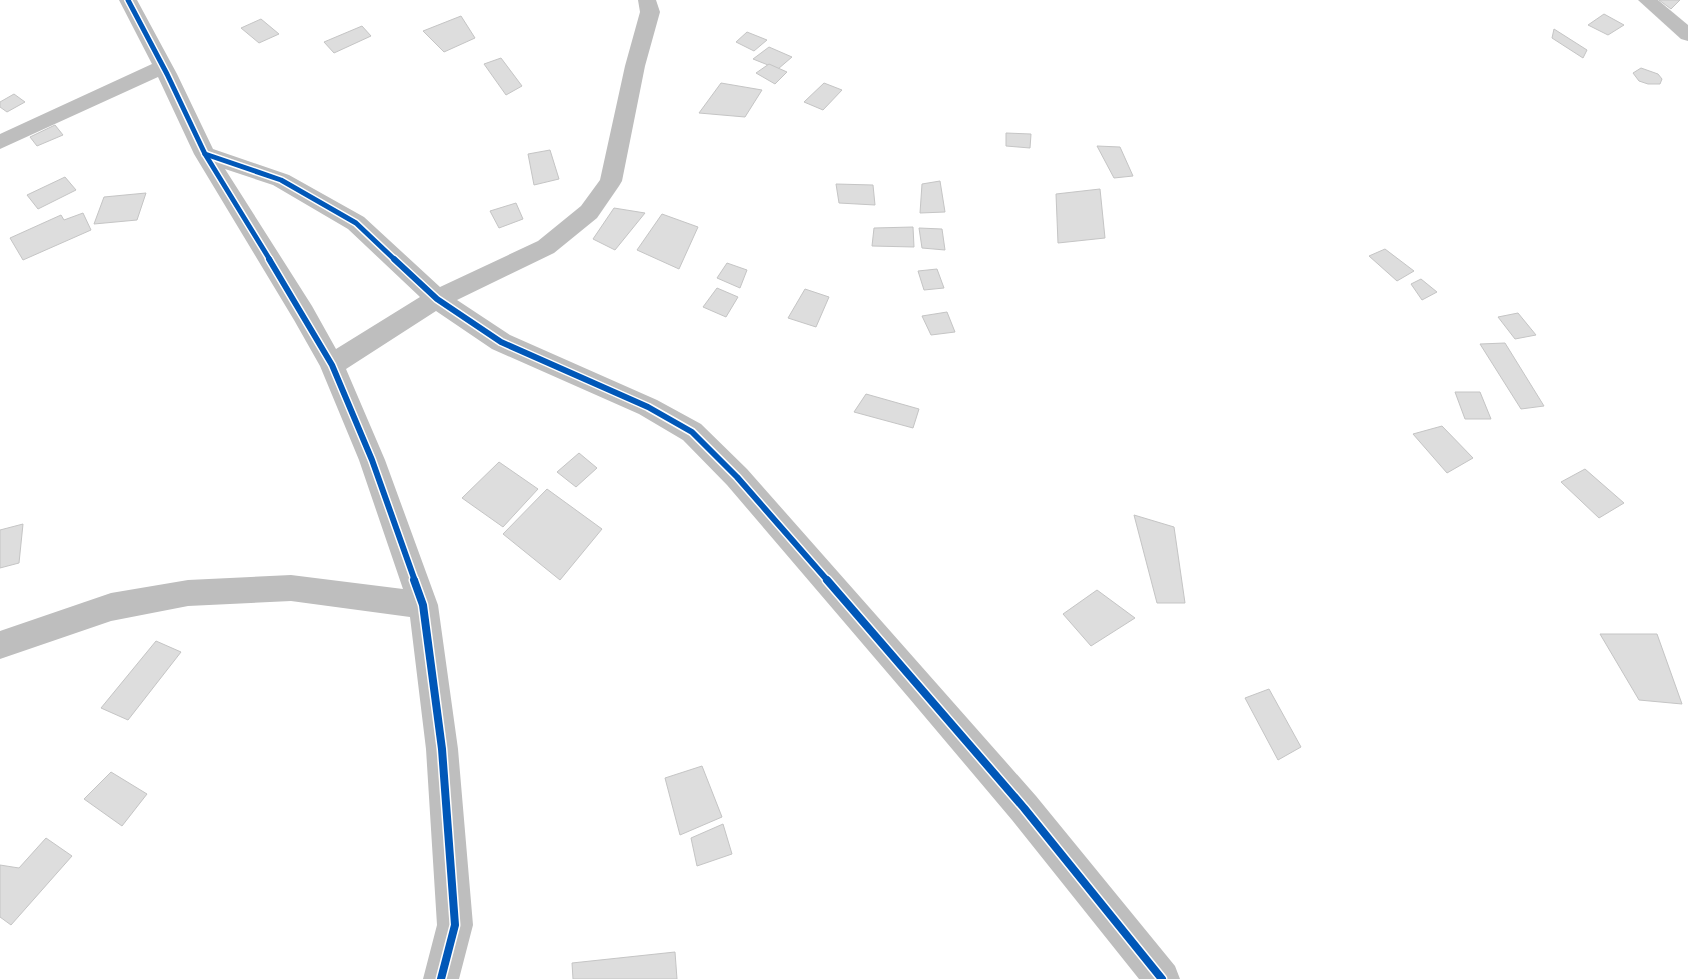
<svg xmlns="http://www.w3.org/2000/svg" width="1688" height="979" font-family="'Varela Round',sans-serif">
<rect width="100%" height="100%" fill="#fff"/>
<!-- building -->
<g fill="#ddd" stroke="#c5c5c5">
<polygon points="1659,0 1680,0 1671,9"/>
<polygon points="1604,14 1624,25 1608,35 1588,25"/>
<polygon points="461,16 475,38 444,52 423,31"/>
<polygon points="261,19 279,34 259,43 241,28"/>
<polygon points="362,26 371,36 334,53 324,42"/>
<polygon points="1554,29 1587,50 1583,58 1552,38"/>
<polygon points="747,32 767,40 754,51 736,42"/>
<polygon points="769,47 792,57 778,69 753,59"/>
<polygon points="501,58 522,86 506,95 484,64"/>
<polygon points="769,64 787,72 775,84 756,73"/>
<polygon points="1641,68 1658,74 1662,79 1660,84 1648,84 1639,81 1633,73"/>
<polygon points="721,83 762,90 745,117 699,113"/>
<polygon points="824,83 842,90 823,110 804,102"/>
<polygon points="14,94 25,102 7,112 0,107 0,102"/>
<polygon points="55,125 63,135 37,146 30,137"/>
<polygon points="1006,133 1031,134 1030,148 1006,146"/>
<polygon points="1097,146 1120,147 1133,176 1114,178"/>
<polygon points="550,150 559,179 534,185 528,154"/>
<polygon points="65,177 76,190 38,209 27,195"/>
<polygon points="940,181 945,212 920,213 922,184"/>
<polygon points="836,184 873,185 875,205 839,203"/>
<polygon points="1100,189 1105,238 1058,243 1056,194"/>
<polygon points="146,193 137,220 94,224 104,197"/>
<polygon points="516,203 523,219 499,228 490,211"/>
<polygon points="614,208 645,213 615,250 593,239"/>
<polygon points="83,213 91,230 23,260 10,238 61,215 64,220"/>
<polygon points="662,214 698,227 679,269 637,250"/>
<polygon points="913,227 914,247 872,246 874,228"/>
<polygon points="919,228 942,229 945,250 922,248"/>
<polygon points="1385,249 1414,271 1397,281 1369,256"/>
<polygon points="727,263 747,270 740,288 717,278"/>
<polygon points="937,269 944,288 924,290 918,271"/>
<polygon points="1421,279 1437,292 1422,300 1411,284"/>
<polygon points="717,288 738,297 726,317 703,307"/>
<polygon points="805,289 829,297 816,327 788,318"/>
<polygon points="947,312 955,332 931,335 922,316"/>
<polygon points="1518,313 1536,335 1515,339 1498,317"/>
<polygon points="1505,343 1544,406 1521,409 1480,344"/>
<polygon points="1455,392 1480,392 1491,419 1465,419"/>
<polygon points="866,394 919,409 913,428 854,412"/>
<polygon points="1442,426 1473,458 1447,473 1413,434"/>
<polygon points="579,453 597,468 576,487 557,472"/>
<polygon points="499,462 538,489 503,527 462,498"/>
<polygon points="1585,469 1624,503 1599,518 1561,482"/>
<polygon points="547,489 602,529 560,580 503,534"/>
<polygon points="1134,515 1174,527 1185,603 1157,603"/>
<polygon points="23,524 19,563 0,568 0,530"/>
<polygon points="1097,590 1135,618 1091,646 1063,614"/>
<polygon points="1600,634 1657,634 1682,704 1639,700"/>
<polygon points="156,641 181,652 128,720 101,708"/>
<polygon points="1269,689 1301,747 1278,760 1245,698"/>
<polygon points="702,766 722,817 680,835 665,778"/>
<polygon points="111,772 147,794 122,826 84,799"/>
<polygon points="723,824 732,854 697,866 691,838"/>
<polygon points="46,838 72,856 11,925 0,917 0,865 19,868"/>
<polygon points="675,952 677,979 573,979 572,963"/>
</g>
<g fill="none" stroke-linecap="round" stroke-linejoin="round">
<!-- street -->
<g fill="#bebebe" fill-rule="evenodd">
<path d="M119 0H137L177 74 213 149 289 175 364 217 440 287 538 241 581 206 600 180 625 66 640 12 638 0H656L660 12 645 66 622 181 619 186 597 218 554 253 457 300 510 335 657 400 701 424 747 469 1036 796 1175 966 1180 979H1139L1012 820 909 698 727 485 683 440 639 414 492 349 436 311 346 369 385 460 438 605 458 749 473 925 459 979H423L437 925 426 749 410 617 291 601 188 606 111 621 0 659V631L111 593 188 580 291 575 403 589 359 460 320 366 294 320 194 154 158 77 0 149V134L152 64ZM225 169 273 185 348 229 420 297 336 349 312 306Z"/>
<polygon points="1638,0 1658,0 1688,25 1688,41 1681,39"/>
</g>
<!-- cycleway-far2 casing -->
<g stroke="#fff" stroke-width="8">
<g id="cycleway-far2">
<polyline points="128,0 167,74 205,154 270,260"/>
<polyline points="205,154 281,180 356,223 395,260"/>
</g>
</g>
<!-- cycleway-far1 casing -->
<g stroke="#fff" stroke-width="9">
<g id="cycleway-far1">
<polyline points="269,259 332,365 372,460 415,581"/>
<polyline points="394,259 437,299 501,342 648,407 692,432 737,477 828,581"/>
</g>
</g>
<!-- cycleway casing -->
<g stroke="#fff" stroke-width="11">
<g id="cycleway">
<polyline points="414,580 423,605 442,749 455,925 441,979"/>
<polyline points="827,580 1024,808 1162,979"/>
</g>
</g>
<!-- cycleway-far2 -->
<use href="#cycleway-far2" stroke="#0057b8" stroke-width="5"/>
<!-- cycleway-far1 -->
<use href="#cycleway-far1" stroke="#0057b8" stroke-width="6"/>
<!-- cycleway -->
<use href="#cycleway" stroke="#0057b8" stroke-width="8"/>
</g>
</svg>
